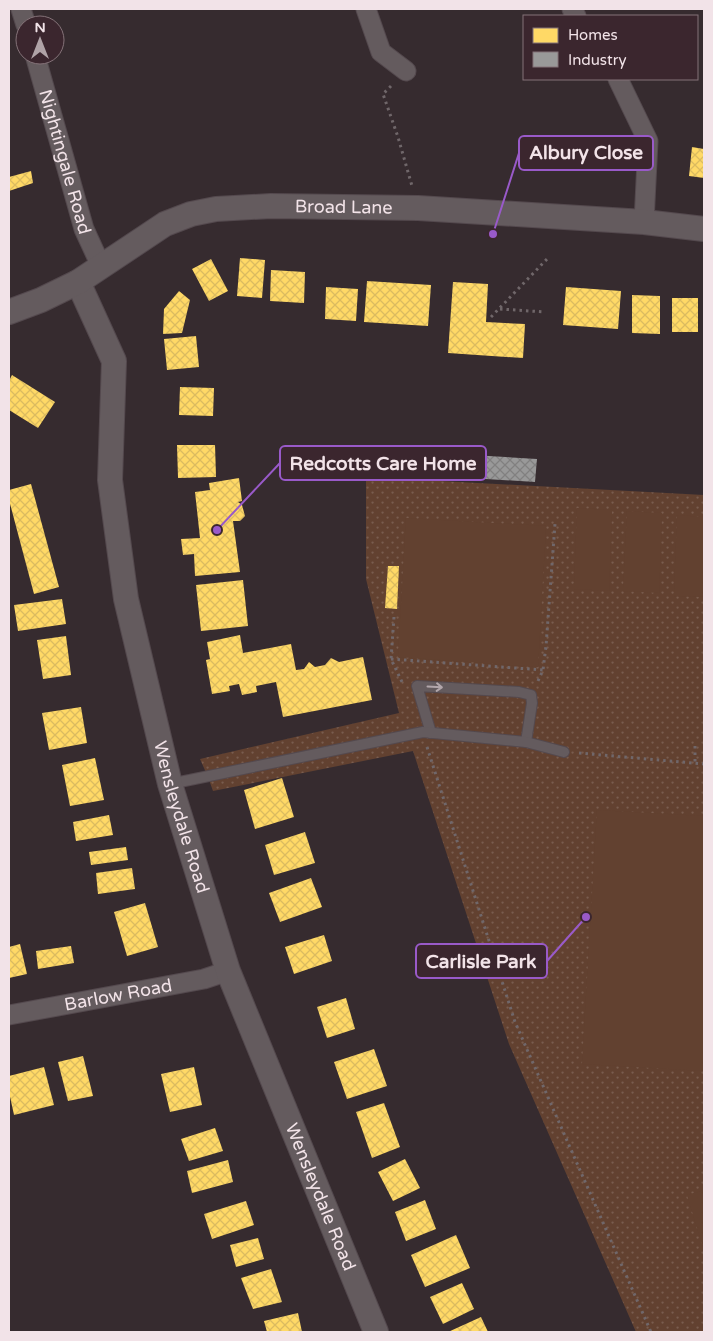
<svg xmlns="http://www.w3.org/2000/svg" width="713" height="1341" font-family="'Varela Round',sans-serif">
<defs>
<pattern id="green-dots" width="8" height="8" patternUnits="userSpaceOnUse" patternTransform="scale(1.25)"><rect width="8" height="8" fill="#624130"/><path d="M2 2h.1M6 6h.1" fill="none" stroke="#795c4e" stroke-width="1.8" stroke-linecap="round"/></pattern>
<pattern id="homes-cross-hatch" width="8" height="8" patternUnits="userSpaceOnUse" patternTransform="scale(1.25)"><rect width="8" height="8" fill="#ffd966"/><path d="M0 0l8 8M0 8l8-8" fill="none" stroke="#dbbb60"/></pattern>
<pattern id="industry-cross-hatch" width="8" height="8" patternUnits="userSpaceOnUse" patternTransform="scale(1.25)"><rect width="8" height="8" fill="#999"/><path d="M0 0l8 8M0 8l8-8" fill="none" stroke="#818080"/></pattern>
</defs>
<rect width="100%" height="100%" fill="#362b2f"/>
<!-- green -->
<polygon fill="url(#green-dots)" points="366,477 704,495 704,1332 636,1332 509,1044 413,751 213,791 208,777 200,759 399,713 366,579"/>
<!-- pitch -->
<g fill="#624130">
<polygon points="577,508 612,510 609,591 574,589"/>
<polygon points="627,511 662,513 659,593 623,591"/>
<polygon points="677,515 704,517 704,597 674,596"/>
<polygon points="406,518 546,526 538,667 398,657"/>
<polygon points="597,810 704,816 704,1071 582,1064"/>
<polygon points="704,1190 704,1251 687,1195"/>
</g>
<!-- homes -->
<g fill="url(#homes-cross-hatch)">
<polygon points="692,147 704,149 704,178 689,176"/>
<polygon points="31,171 33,183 9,191 9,177"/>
<polygon points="240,258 265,260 262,298 237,296"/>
<polygon points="211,259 228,291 209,301 192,269"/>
<polygon points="271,270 305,272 304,303 270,301"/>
<polygon points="367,281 431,285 428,326 364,322"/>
<polygon points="453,282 488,284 486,322 525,324 523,358 448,353"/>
<polygon points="326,287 358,289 356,321 325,319"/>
<polygon points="566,287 621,291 618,329 563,325"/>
<polygon points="179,291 190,300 182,333 163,334 164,309"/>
<polygon points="632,295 660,296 660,334 632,333"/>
<rect x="672" y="298" width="26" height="34"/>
<polygon points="196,336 199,367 167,370 164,339"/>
<polygon points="12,375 55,402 38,428 9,410 9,381"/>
<polygon points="180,387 214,388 213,416 179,415"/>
<polygon points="177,445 215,445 216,477 178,478"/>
<polygon points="239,478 242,501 238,502 242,505 245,516 240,521 233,521 240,572 195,576 194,554 183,555 181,539 200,538 195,492 210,490 209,483"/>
<polygon points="31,484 59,587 34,594 9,500 9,490"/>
<polygon points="388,566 399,566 397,609 385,608"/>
<polygon points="243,580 248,626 201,631 196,585"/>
<polygon points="62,599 66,624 18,631 14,605"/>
<polygon points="240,635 243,653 291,644 296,670 304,669 309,662 315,667 325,665 331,658 339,662 363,657 372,700 283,717 276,682 256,686 257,692 242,695 239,684 229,686 230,691 212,694 206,660 210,659 207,642"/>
<polygon points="66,636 71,675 43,679 37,640"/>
<polygon points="81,707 87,743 49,750 42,713"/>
<polygon points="95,758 104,800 70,806 62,765"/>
<polygon points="282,778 294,817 255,829 244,790"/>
<polygon points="109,815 113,835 76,841 73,822"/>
<polygon points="305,832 315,863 274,875 265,845"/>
<polygon points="126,847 128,860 91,865 89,852"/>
<polygon points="132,868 135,889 98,894 96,873"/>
<polygon points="311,878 322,907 280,922 269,893"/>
<polygon points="145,903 158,947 127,956 114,912"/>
<polygon points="324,935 332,961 294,974 285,947"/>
<polygon points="20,944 27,974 9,978 9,947"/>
<polygon points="71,946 74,963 38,969 36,951"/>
<polygon points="346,998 355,1029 327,1038 317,1007"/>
<polygon points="374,1049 387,1086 347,1099 334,1062"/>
<polygon points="83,1056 93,1096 68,1101 58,1062"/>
<polygon points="44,1067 54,1105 14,1115 9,1092 9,1076"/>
<polygon points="194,1067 202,1105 170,1112 161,1074"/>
<polygon points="384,1103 400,1147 372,1158 356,1112"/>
<polygon points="215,1128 223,1151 189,1161 181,1139"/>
<polygon points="405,1159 420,1188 393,1201 378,1172"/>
<polygon points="228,1160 233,1182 192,1193 187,1171"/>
<polygon points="425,1200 436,1229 406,1241 395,1212"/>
<polygon points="246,1201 254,1225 212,1239 204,1214"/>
<polygon points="456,1235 470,1268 425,1287 411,1255"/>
<polygon points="258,1238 264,1259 236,1267 230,1245"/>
<polygon points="271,1269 282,1302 253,1309 241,1278"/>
<polygon points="462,1283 474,1309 443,1324 430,1297"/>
<polygon points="298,1313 302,1332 267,1332 264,1321"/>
<polygon points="481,1317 488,1332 448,1332"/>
</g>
<!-- industry -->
<polygon fill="url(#industry-cross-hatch)" points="454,454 537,459 535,482 453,477"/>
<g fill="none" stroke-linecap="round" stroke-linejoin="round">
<!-- service casing -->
<g stroke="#54494e" stroke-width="12">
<g id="service">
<polyline points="431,733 417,686 519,692 531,695 532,703 526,742"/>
<polyline points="170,784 423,732 526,742 564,752"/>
</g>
</g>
<!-- minor casing -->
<g stroke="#54494e" stroke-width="21">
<g id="minor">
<polyline points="21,9 26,25"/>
<polyline points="366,9 381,52 406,71"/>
<polyline points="572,9 576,16"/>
<path id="s1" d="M35 55 84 229 101 266"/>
<polyline points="618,79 648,141 644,222"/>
<path id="s2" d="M9 1015 204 979 228 971"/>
</g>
</g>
<!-- tertiary casing -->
<g stroke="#54494e" stroke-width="26">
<g id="tertiary">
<path id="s3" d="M78 282 114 361 110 480 126 599 170 784 228 971 376 1332"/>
<path id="s4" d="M9 312 41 300 78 282 165 224 191 214 216 209 271 206 418 208 644 222 704 229"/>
</g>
</g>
<!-- path -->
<g stroke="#70676a" stroke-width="3" stroke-dasharray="2.5 4" stroke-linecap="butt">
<polyline points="391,86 383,94 398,137 412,186"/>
<polyline points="500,309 545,312"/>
<polyline points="491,317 548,258"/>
<polyline points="394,617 391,659 402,682"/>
<polyline points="391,659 543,670"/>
<polyline points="538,681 543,670 546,646 555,524"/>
<polyline points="695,746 695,763"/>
<polyline points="427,747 515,1022 651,1332"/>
<polyline points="579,753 704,764"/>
</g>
<!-- service -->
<use href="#service" stroke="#645b5e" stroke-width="10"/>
<!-- minor -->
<use href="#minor" stroke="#645b5e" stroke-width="19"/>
<!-- tertiary -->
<use href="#tertiary" stroke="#645b5e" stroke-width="24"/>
</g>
<!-- one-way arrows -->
<defs><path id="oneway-shaft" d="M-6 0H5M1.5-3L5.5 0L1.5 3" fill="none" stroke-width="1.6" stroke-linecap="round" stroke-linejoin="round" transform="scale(1.25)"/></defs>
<use stroke="#b2a6aa" href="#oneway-shaft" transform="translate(435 687) rotate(3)"/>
<g text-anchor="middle" stroke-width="5" stroke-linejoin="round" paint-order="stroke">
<!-- street labels -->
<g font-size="18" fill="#f2e3e8" stroke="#3b262e">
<text dy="6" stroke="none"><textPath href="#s1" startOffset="111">Nightingale Road</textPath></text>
<text dy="6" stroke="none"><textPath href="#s4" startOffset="361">Broad Lane</textPath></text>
<text dy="6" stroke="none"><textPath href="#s3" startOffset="551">Wensleydale Road</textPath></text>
<text dy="6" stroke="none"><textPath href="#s2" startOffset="111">Barlow Road</textPath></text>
<text dy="6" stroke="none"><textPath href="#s3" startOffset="956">Wensleydale Road</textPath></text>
</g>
</g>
<!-- callouts -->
<path fill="none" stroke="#995ac9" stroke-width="2" d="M493 234L519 153M217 530L280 463M586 917L547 961"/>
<g fill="#995ac9" stroke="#3b262e" stroke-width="2">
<circle cx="493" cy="234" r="5"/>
<circle cx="217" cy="530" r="5"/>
<circle cx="586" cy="917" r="5"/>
</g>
<g fill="#3b262e" stroke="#995ac9" stroke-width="2">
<rect x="519" y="136" width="134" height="34" rx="5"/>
<rect x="280" y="446" width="206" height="34" rx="5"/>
<rect x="416" y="944" width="131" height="34" rx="5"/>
</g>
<g font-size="19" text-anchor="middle" font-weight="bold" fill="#f2e3e8">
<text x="586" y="159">Albury Close</text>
<text x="383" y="470">Redcotts Care Home</text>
<text x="481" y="968">Carlisle Park</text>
</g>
<!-- border -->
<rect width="713" height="1341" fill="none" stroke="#f2e3e8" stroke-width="20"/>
<!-- legend -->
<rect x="523" y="15" width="175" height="65" fill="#3b262e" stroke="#847278"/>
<rect x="533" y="28" width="25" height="15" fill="#ffd966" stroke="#847278"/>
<text x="568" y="40" font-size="15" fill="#f2e3e8">Homes</text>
<rect x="533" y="52" width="25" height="15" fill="#999999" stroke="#847278"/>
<text x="568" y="65" font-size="15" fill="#f2e3e8">Industry</text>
<!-- north arrow -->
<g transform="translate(40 40)"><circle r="24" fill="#3b262e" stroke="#847278"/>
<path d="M0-4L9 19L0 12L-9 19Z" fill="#b0a3a7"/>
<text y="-8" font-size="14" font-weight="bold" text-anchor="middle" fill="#f2e3e8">N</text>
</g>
</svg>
